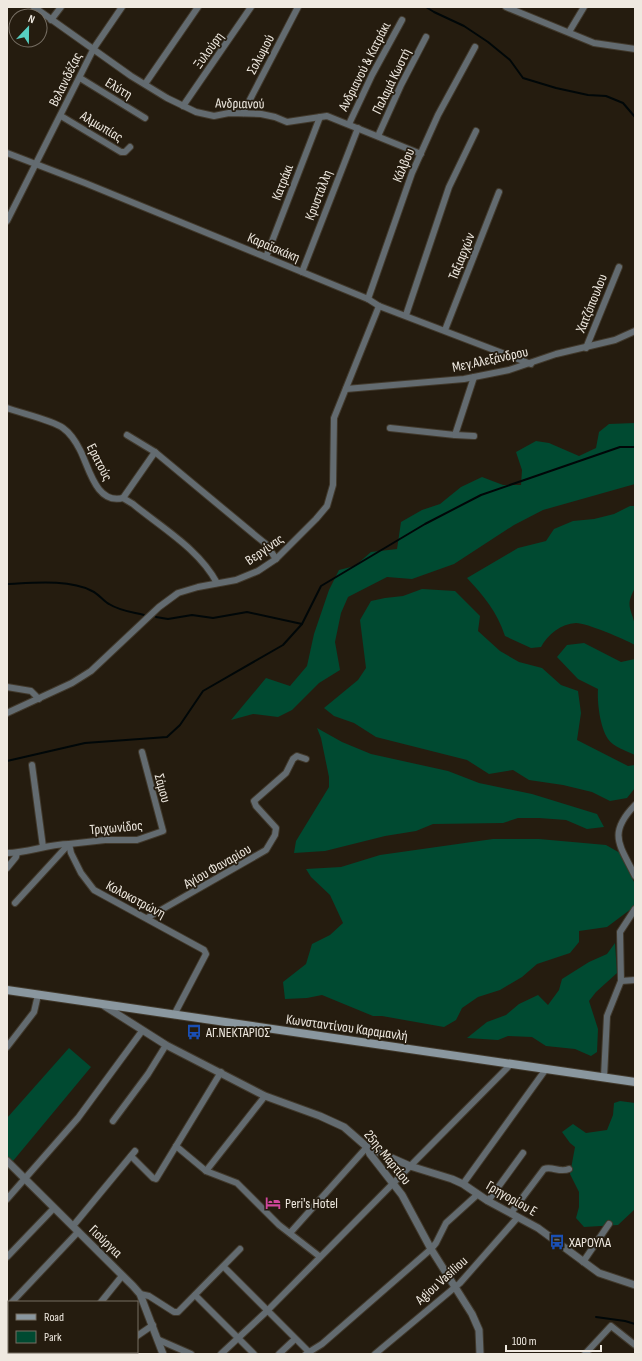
<svg xmlns="http://www.w3.org/2000/svg" width="642" height="1361" font-family="'Sofia Sans Condensed',sans-serif">
<rect width="100%" height="100%" fill="#251c0f"/>
<!-- green -->
<g fill="#004a31">
<polygon points="635,423 635,484 543,510 514,525 454,564 412,579 387,577 348,597 341,613 335,642 340,670 319,683 292,710 278,717 253,714 231,720 266,678 290,686 307,666 314,634 329,590 339,570 355,566 371,552 397,549 401,522 422,510 440,504 461,487 482,477 503,485 521,485 522,470 516,452 536,441 549,443 579,456 596,448 599,432 609,424"/>
<path d="M630 506H635V588C625 606 631 608 635 625 636 631 635 638 635 645 624 639 587 623 576 623 561 624 548 634 541 647L531 648 505 636C497 612 484 596 467 578L518 548 546 541 554 529 573 521 594 519 614 514Z"/>
<polygon points="422,589 455,591 480,616 478,631 500,651 519,662 542,668 561,685 578,691 581,713 577,740 628,766 635,765 635,788 627,798 610,801 592,792 563,785 529,780 513,770 489,774 467,760 376,737 354,723 334,716 324,708 358,680 366,668 360,620 371,601 385,598 403,596"/>
<path d="M584 643 621 662 635 659V755C627 751 613 747 608 739 600 727 597 702 598 689L578 679 557 657 567 645Z"/>
<polygon points="317,728 342,742 371,754 448,771 479,783 532,794 597,814 604,827 587,829 566,820 539,818 518,818 503,823 433,824 416,831 385,836 325,851 294,853 296,841 329,787 329,777 321,738"/>
<polygon points="493,839 539,839 606,845 620,853 635,884 635,906 607,927 579,931 579,942 570,953 537,964 522,977 500,990 478,997 462,1008 456,1020 444,1027 382,1016 373,1016 322,995 307,998 285,999 283,982 306,964 312,944 330,935 343,923 330,895 311,877 306,869 341,867 380,855"/>
<polygon points="615,943 617,973 596,992 589,1001 598,1029 597,1052 591,1056 575,1049 546,1046 532,1037 508,1036 498,1040 467,1038 487,1022 506,1015 519,1004 538,995 548,1005 559,990 562,979 589,962 607,954"/>
<polygon points="69,1048 91,1067 8,1167 7,1118"/>
<polygon points="620,1101 635,1103 635,1209 618,1225 584,1227 576,1218 579,1207 579,1192 570,1174 575,1147 570,1143 562,1132 573,1124 586,1133 607,1130 613,1115 614,1103"/>
</g>
<g fill="none" stroke-linecap="round" stroke-linejoin="round">
<!-- stream -->
<g stroke="#000708" stroke-width="2">
<polyline points="426,7 434,12 464,26 488,42 510,60 523,78 556,88 588,95 606,96 623,103 635,117"/>
<path d="M7 584C32 583 69 579 92 591 99 594 103 601 109 604 120 611 132 612 144 615"/>
<polyline points="156,617 168,619 192,615 213,618 247,612 302,624"/>
<polyline points="7,761 85,743 167,737 180,725 203,691 283,645 302,624 321,586 425,524 481,495 620,447 635,447"/>
<polyline points="596,1317 625,1321 635,1324"/>
</g>
<!-- minor casing -->
<g stroke="#41392c" stroke-width="8">
<g id="minor">
<polyline points="34,7 131,76 167,98 196,112 214,116 229,113 261,114 275,117 287,122 327,116 421,154"/>
<polyline points="506,7 594,43 635,49"/>
<polyline points="51,20 61,7"/>
<polyline points="569,32 584,7"/>
<polyline points="80,78 145,118"/>
<polyline points="145,84 198,7"/>
<polyline points="183,106 251,7"/>
<polyline points="243,113 298,7"/>
<polyline points="61,116 121,152 125,152 130,147"/>
<polyline points="349,124 372,75 402,20"/>
<polyline points="378,136 401,85 426,37"/>
<polyline points="7,153 85,183 368,299 379,306 531,364"/>
<polyline points="7,221 94,48 122,7"/>
<polyline points="266,257 320,117"/>
<polyline points="302,272 358,128"/>
<polyline points="368,299 412,173 438,115 475,47"/>
<polyline points="406,315 449,187 476,131"/>
<polyline points="445,330 499,192"/>
<polyline points="586,348 619,267"/>
<polyline points="346,389 464,379 509,370 556,354 615,340 635,331"/>
<path d="M7 408C20 413 52 420 63 428 70 433 76 442 80 450 89 467 96 505 123 498L133 504C162 528 199 549 217 583"/>
<polyline points="390,428 455,435 474,377"/>
<polyline points="127,435 155,452"/>
<polyline points="455,435 474,436"/>
<polyline points="123,498 155,452 256,536 266,544 276,559"/>
<polyline points="7,687 31,691 39,699"/>
<polyline points="7,713 72,683 91,671 159,607 178,593 198,587 236,580 258,571 276,559 316,519 327,506 333,485 334,418 379,306"/>
<polyline points="32,765 43,847"/>
<path d="M635 805C607 834 620 845 635 876"/>
<path d="M7 853C28 853 48 844 69 844L71 853 81 873 94 890 204 950 206 954 174 1015"/>
<polyline points="7,868 16,857 17,853"/>
<polyline points="15,903 69,844 105,840 137,840 163,831 142,752"/>
<polyline points="147,918 266,850 275,835 276,828 256,806 254,801 286,773 293,759 297,756 306,759"/>
<polyline points="621,981 635,980"/>
<polyline points="7,1047 34,1012 38,995"/>
<polyline points="604,1077 607,1016 621,981 620,932 635,909"/>
<polyline points="113,1121 148,1074 166,1045"/>
<polyline points="176,1146 206,1171 237,1183 279,1225 319,1256"/>
<polyline points="131,1156 153,1178 156,1179 221,1072"/>
<polyline points="206,1171 265,1096"/>
<polyline points="463,1184 546,1069"/>
<polyline points="7,1199 78,1118 142,1031"/>
<polyline points="488,1201 523,1153"/>
<path d="M511 1213 544 1169C552 1166 560 1173 569 1169"/>
<polyline points="73,1226 135,1151"/>
<polyline points="290,1233 367,1147"/>
<polyline points="7,1257 54,1208"/>
<polyline points="583,1262 609,1224"/>
<polyline points="224,1267 309,1352"/>
<polyline points="140,1294 149,1296 174,1312 178,1312 240,1249"/>
<polyline points="195,1295 254,1354"/>
<polyline points="12,1302 78,1232"/>
<polyline points="101,1302 122,1276"/>
<polyline points="137,1336 153,1325"/>
<polyline points="159,1340 191,1354"/>
<polyline points="84,1352 85,1354"/>
<polyline points="44,1354 46,1352"/>
<polyline points="112,1354 115,1352"/>
<polyline points="221,1354 267,1311 511,1064"/>
<polyline points="279,1354 295,1339"/>
<polyline points="306,1354 322,1344 431,1249 436,1243 446,1223 478,1194"/>
<polyline points="375,1354 460,1283 518,1217"/>
<polyline points="585,1354 611,1326 635,1345"/>
</g>
</g>
<!-- tertiary casing -->
<g stroke="#41392c" stroke-width="9">
<g id="tertiary">
<polyline points="103,1005 166,1045 265,1096 320,1116 344,1127 367,1147 370,1154 402,1195 431,1249 472,1314 479,1330 480,1354"/>
<polyline points="367,1147 410,1166 452,1179 463,1184 488,1201 538,1228 599,1273 635,1285"/>
<polyline points="7,1161 133,1286 140,1294 163,1354"/>
</g>
</g>
<!-- secondary casing -->
<g stroke="#41392c" stroke-width="10">
<polyline id="secondary" points="7,990 635,1082"/>
</g>
<!-- minor -->
<use href="#minor" stroke="#636b70" stroke-width="6"/>
<!-- tertiary -->
<use href="#tertiary" stroke="#636b70" stroke-width="7"/>
<!-- secondary -->
<use href="#secondary" stroke="#8a979f" stroke-width="8"/>
</g>
<!-- icons -->
<defs>
<g id="bus-bare" transform="scale(1.2)"><path d="M-5-6H5V4H4V6H2V4H-2V6H-4V4H-5ZM-3.5-4V0h7V-4ZM-3.5 1.2v1.5H-2V1.2ZM2 1.2v1.5H3.5V1.2Z" fill="#1a4fb4" stroke="#251c0f" stroke-width="2.5" paint-order="stroke"/></g>
<g id="hotel-bare" transform="scale(1.2)"><path d="M-6-4.5h1.5V1H6V5H4.5V3h-9V5H-6ZM-4 0a1.8 1.8 0 1 1 3.6 0ZM.5 0V-2.5h3Q6-2.5 6 0Z" fill="#d1479c" stroke="#251c0f" stroke-width="2.5" paint-order="stroke"/></g>
</defs>
<g fill-rule="evenodd">
<use href="#bus-bare" x="194" y="1032"/>
<use href="#hotel-bare" x="273" y="1203"/>
<use href="#bus-bare" x="557" y="1242"/>
</g>
<g text-anchor="middle" stroke-width="3.5" stroke-linejoin="round" paint-order="stroke">
<!-- street labels -->
<g font-size="14" fill="#efe9e0" stroke="#251c0f">
<text transform="translate(208 50) rotate(-54)" y="5">Ξυλούρη</text>
<text transform="translate(260 54) rotate(-62)" y="5">Σολωμού</text>
<text transform="translate(364 66) rotate(-63)" y="5">Ανδριανού &amp; Κατράκι</text>
<text transform="translate(65 79) rotate(-64)" y="5">Βελανιδέζας</text>
<text transform="translate(391 81) rotate(-64)" y="5">Παλαμά Κωστή</text>
<text transform="translate(119 88) rotate(31)" y="5">Ελύτη</text>
<text transform="translate(240 103) rotate(1)" y="5">Ανδριανού</text>
<text transform="translate(102 126) rotate(31)" y="5">Αλμωπίας</text>
<text transform="translate(403 165) rotate(-67)" y="5">Κάλβου</text>
<text transform="translate(282 182) rotate(-69)" y="5">Κατράκι</text>
<text transform="translate(318 195) rotate(-69)" y="5">Κρυστάλλη</text>
<text transform="translate(274 247) rotate(23)" y="5">Καραϊσκάκη</text>
<text transform="translate(461 256) rotate(-68)" y="5">Ταξιαρχών</text>
<text transform="translate(591 303) rotate(-68)" y="5">Χατζόπουλου</text>
<text transform="translate(490 359) rotate(-12)" y="5">Μεγ.Αλεξάνδρου</text>
<text transform="translate(100 462) rotate(63)" y="5">Ερατούς</text>
<text transform="translate(264 549) rotate(-35)" y="5">Βεργίνας</text>
<text transform="translate(163 788) rotate(75)" y="5">Σάμου</text>
<text transform="translate(116 827) rotate(-5)" y="5">Τριχωνίδος</text>
<text transform="translate(217 866) rotate(-30)" y="5">Αγίου Φαναρίου</text>
<text transform="translate(136 899) rotate(28)" y="5">Κολοκοτρώνη</text>
<text transform="translate(347 1027) rotate(8)" y="5">Κωνσταντίνου Καραμανλή</text>
<text transform="translate(388 1157) rotate(51)" y="5">25ης Μαρτίου</text>
<text transform="translate(512 1198) rotate(30)" y="5">Γρηγορίου Ε</text>
<text transform="translate(106 1241) rotate(44)" y="5">Γιούργια</text>
<text transform="translate(441 1280) rotate(-42)" y="5">Agiou Vasiliou</text>
</g>
<!-- poi labels -->
<g font-size="14" fill="#efe9e0" stroke="#251c0f" text-anchor="start">
<text x="206" y="1037">ΑΓ.ΝΕΚΤΑΡΙΟΣ</text>
<text x="285" y="1208">Peri's Hotel</text>
<text x="569" y="1247">ΧΑΡΟΥΛΑ</text>
</g>
</g>
<!-- border -->
<rect width="642" height="1361" fill="none" stroke="#efe9e0" stroke-width="16"/>
<!-- legend -->
<rect x="8" y="1301" width="130" height="52" fill="#251c0f" stroke="#766e63"/>
<rect x="16" y="1314" width="20" height="6" fill="#8a979f" stroke="#766e63"/>
<text x="44" y="1321" font-size="12" fill="#efe9e0">Road</text>
<rect x="16" y="1331" width="20" height="12" fill="#004a31" stroke="#766e63"/>
<text x="44" y="1341" font-size="12" fill="#efe9e0">Park</text>
<!-- north arrow -->
<g transform="translate(28 28) rotate(22)"><circle r="19" fill="#251c0f" stroke="#766e63"/>
<path d="M0-3L7 15L0 10L-7 15Z" fill="#57cec1"/>
<text y="-6" font-size="11" font-weight="bold" text-anchor="middle" fill="#efe9e0">N</text>
</g>
<!-- scale -->
<path d="M506 1345v6h95v-6" fill="none" stroke="#efe9e0" stroke-width="2"/>
<text x="512" y="1345" font-size="12" fill="#efe9e0" stroke="#251c0f" stroke-width="3" paint-order="stroke">100 m</text>
</svg>
